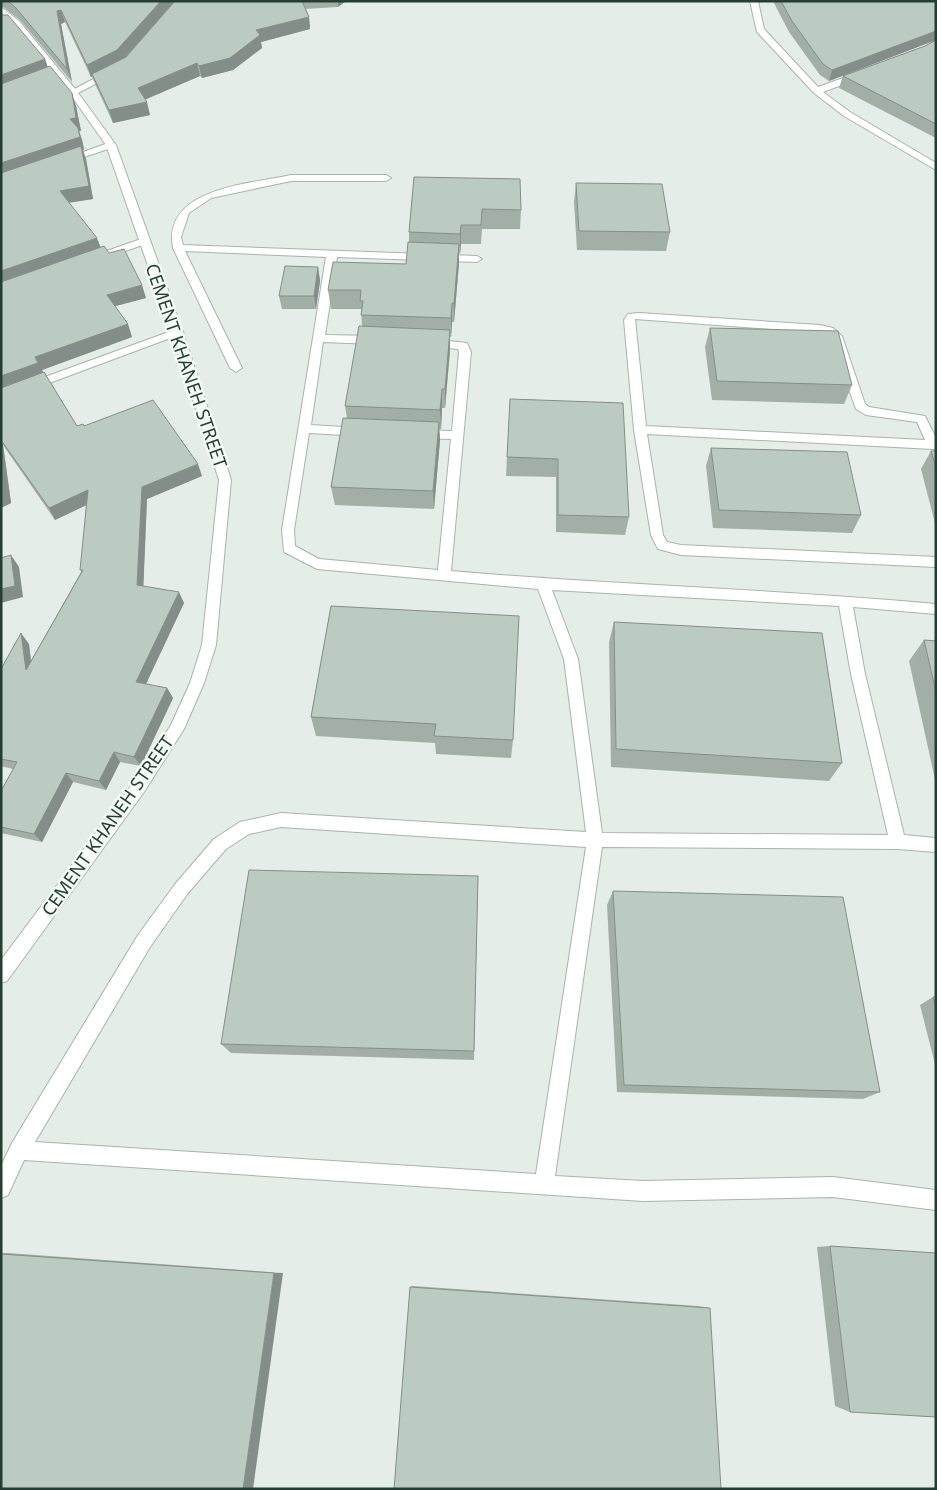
<svg xmlns="http://www.w3.org/2000/svg" width="937" height="1490" font-family="'Noto Sans',sans-serif">
<rect width="100%" height="100%" fill="#e4ede7"/>
<g fill="none" stroke-linecap="round" stroke-linejoin="round">
<!-- service casing -->
<g stroke="#a6b5ad" stroke-width="2">
<g id="service">
<path d="M291 175H386L391 178 386 181H291L211 198 189 213 181 237 183 245 477 256 482 259 477 262 337 257 325 335 375 336 381 340 375 344 323 342 311 425 361 428 367 432 361 436 309 433 294 530 295 546 319 559 438 570 451 439 419 438 413 434 419 430 452 431 459 352 458 349 427 346 425 343 427 340 431 339 467 343 471 352 451 571C612 585 774 589 936 604V614L853 607 865 674 904 835 936 838V852L898 849 602 847 555 1176 643 1181 833 1177 936 1190V1210L833 1197 643 1201 24 1160 8 1195 1 1198V1166L12 1143 138 935 176 883 214 839 240 822 281 813 586 832 564 659 538 589 317 569 284 552 282 530 326 257 185 251 242 368 236 372 230 368 173 248C162 188 250 184 291 175ZM552 590 839 606 851 674 888 835 602 833 578 659ZM281 827 586 847 536 1174 35 1142 150 947 188 893 226 849 249 834Z"/>
<path d="M639 313 820 325 833 328 842 336 865 404 869 407 925 416 936 438V449H933L647 434 663 535 667 542 681 545 936 557V567L681 555 658 549 651 535 634 430 624 320 628 314ZM635 319 825 333 831 338 856 409 866 415 917 422 925 440 646 426Z"/>
</g>
</g>
<!-- minor casing -->
<g stroke="#a6b5ad" stroke-width="2">
<g id="minor">
<polygon points="750,1 758,1 764,29 818,87 857,73 863,73 863,77 823,92 850,112 936,163 936,170 844,116 814,93 757,32"/>
<polygon points="112,69 116,72 115,74 76,94 69,92"/>
<polygon points="111,142 116,145 114,147 66,163 61,160"/>
<polygon points="144,238 149,241 148,243 103,259 99,260 94,257 95,255"/>
<polygon points="177,329 181,330 183,332 181,334 1,401 1,393"/>
</g>
</g>
<!-- tertiary casing -->
<g stroke="#a6b5ad" stroke-width="2">
<polygon id="tertiary" points="1,7 19,21 76,90 116,145 183,332 231,480 216,645 204,683 184,729 144,792 7,981 1,983 1,960 134,782 171,725 190,683 202,645 219,480 171,332 106,145 70,94 13,25 1,14"/>
</g>
<!-- service -->
<use href="#service" fill="#fff" fill-rule="evenodd"/>
<!-- minor -->
<use href="#minor" fill="#fff" fill-rule="evenodd"/>
<!-- tertiary -->
<use href="#tertiary" fill="#fff" fill-rule="evenodd"/>
</g>
<!-- wall -->
<g fill="#a2afa7">
<polygon points="1,1 346,1 338,7 305,9 309,17 310,29 261,42 262,48 233,70 202,78 200,76 145,99 150,115 113,123 96,86 92,77 91,77 65,22 61,24 72,82 20,20 2,6 1,6"/>
<polygon points="774,1 936,1 936,40 829,81 820,75 789,32 774,3"/>
<polygon points="1,11 3,15 45,59 48,67 76,106 81,131 79,131 82,140 84,149 83,150 86,159 93,199 69,203 101,247 146,298 115,306 132,337 42,370 77,426 84,426 202,476 147,499 143,586 184,603 146,684 167,688 173,698 141,766 120,762 106,790 73,782 42,842 1,833 1,791 13,769 1,766 1,669 29,644 31,661 81,572 86,505 55,520 3,445 11,503 1,508"/>
<polygon points="936,40 936,138 839,88 843,76 925,46"/>
<polygon points="414,177 521,210 520,229 482,229 481,244 461,244 460,254 459,253 459,263 454,322 452,322 451,337 450,337 450,350 445,408 442,408 441,429 439,429 440,440 434,509 335,505 331,487 347,418 345,406 362,327 361,309 331,309 328,290 406,264 409,242 409,232"/>
<polygon points="576,183 670,232 666,251 577,250 574,202"/>
<polygon points="318,267 320,281 316,309 282,309 279,296"/>
<polygon points="710,328 852,385 844,404 712,400 705,347"/>
<polygon points="510,399 629,517 625,535 556,532 556,477 506,476"/>
<polygon points="711,448 861,515 852,533 713,528 706,466"/>
<polygon points="931,451 936,451 936,527 921,469"/>
<polygon points="331,606 513,740 511,758 436,754 435,743 316,736 311,717"/>
<polygon points="614,622 842,763 829,781 611,767 609,642"/>
<polygon points="924,640 936,641 936,784 909,661"/>
<polygon points="478,876 474,1060 231,1053 221,1044"/>
<polygon points="613,891 880,1092 863,1099 617,1092 607,905"/>
<polygon points="933,997 936,997 936,1068 920,1005"/>
<polygon points="830,1246 850,1412 835,1406 817,1247"/>
<polygon points="1,1253 8,1253 283,1273 1,1489"/>
<polygon points="413,1286 698,1306 710,1308 410,1287"/>
</g>
<!-- shaded-wall -->
<g fill="#848e88">
<polygon points="161,1 175,1 121,62 92,74 92,77 91,77 87,65"/>
<polygon points="338,1 346,1 338,7"/>
<polygon points="61,10 65,22 61,24 72,82 67,69 57,11"/>
<polygon points="309,17 310,29 261,42 262,48 233,70 202,78 199,66 256,30"/>
<polygon points="936,31 936,40 829,81 832,70"/>
<polygon points="45,59 49,72 1,89 1,75"/>
<polygon points="197,63 200,76 142,101 138,88"/>
<polygon points="72,93 76,106 81,131 79,131 82,140 84,149 83,150 86,159 93,199 65,203 1,178 1,163 70,119"/>
<polygon points="147,102 150,115 113,123 109,110"/>
<polygon points="461,225 461,244 460,254 460,234"/>
<polygon points="97,238 102,251 1,286 1,271"/>
<polygon points="459,244 459,263 454,322 454,303"/>
<polygon points="318,267 320,281 316,309 314,296"/>
<polygon points="142,285 146,298 112,307 107,295"/>
<polygon points="452,303 452,322 451,337 451,318"/>
<polygon points="128,324 132,337 42,370 44,375 1,391 1,376 35,357"/>
<polygon points="450,330 450,350 445,408 445,389"/>
<polygon points="442,389 442,408 441,429 440,410"/>
<polygon points="439,422 440,440 434,509 433,491"/>
<polygon points="1,442 3,445 11,503 1,508"/>
<polygon points="198,464 202,476 147,499 143,596 137,585 142,487"/>
<polygon points="88,490 93,502 55,520 49,508"/>
<polygon points="11,555 19,567 23,597 1,603 1,589"/>
<polygon points="179,592 184,603 142,692 136,682"/>
<polygon points="21,633 29,644 33,681 26,670"/>
<polygon points="167,688 173,698 141,766 134,757"/>
<polygon points="114,752 120,762 106,790 99,781"/>
<polygon points="66,773 73,782 42,842 34,834"/>
<polygon points="274,1273 283,1273 253,1489 243,1489"/>
</g>
<!-- building -->
<g fill="#bccbc2" stroke="#848e88">
<polygon points="8,1 161,1 117,50 87,65 61,10 57,11 67,69 16,8"/>
<polygon points="175,1 302,1 309,17 256,30 260,35 230,58 199,66 197,63 138,88 147,102 109,110 92,74 126,57"/>
<polygon points="781,1 936,1 936,31 832,70 823,64 792,21"/>
<polygon points="1,15 8,15 45,59 1,75"/>
<polygon points="936,40 936,124 843,76 925,46"/>
<polygon points="50,66 72,93 76,118 70,119 78,128 80,137 1,163 1,84"/>
<polygon points="81,146 89,186 60,191 97,238 1,271 1,173"/>
<polygon points="414,177 520,179 521,210 482,209 481,225 461,225 460,234 409,232"/>
<polygon points="576,183 662,184 670,232 579,231"/>
<polygon points="408,242 459,244 454,303 452,303 451,318 361,315 363,301 360,301 361,290 328,290 333,262 406,264"/>
<polygon points="104,246 109,253 124,249 142,285 107,295 128,324 35,357 38,363 1,376 1,282"/>
<polygon points="285,266 318,267 314,296 279,296"/>
<polygon points="359,326 450,330 445,389 442,389 440,410 345,406"/>
<polygon points="710,328 838,331 852,385 717,381"/>
<polygon points="44,372 77,426 83,424 84,426 153,400 198,464 142,487 137,585 179,592 136,682 167,688 134,757 114,752 99,781 66,773 34,834 1,827 1,791 17,762 1,759 1,669 21,633 26,670 83,570 80,570 88,490 49,508 1,440 1,388"/>
<polygon points="510,399 623,403 629,517 558,515 558,459 507,457"/>
<polygon points="343,418 439,422 433,491 331,487"/>
<polygon points="711,448 847,452 861,515 719,510"/>
<polygon points="931,451 936,451 936,467"/>
<polygon points="1,475 3,492 1,492"/>
<polygon points="11,555 15,586 1,589 1,558"/>
<polygon points="331,606 519,616 513,740 434,736 436,724 311,717"/>
<polygon points="614,622 822,633 842,763 616,749"/>
<polygon points="924,640 936,641 936,692"/>
<polygon points="249,870 478,876 474,1051 221,1044"/>
<polygon points="613,891 843,897 880,1092 624,1085"/>
<polygon points="933,997 936,997 936,1008"/>
<polygon points="830,1246 936,1253 936,1417 850,1412"/>
<polygon points="1,1254 274,1273 243,1489 1,1489"/>
<polygon points="410,1287 710,1308 721,1489 394,1489"/>
</g>
<g text-anchor="middle" stroke-width="5" stroke-linejoin="round" paint-order="stroke">
<!-- street labels -->
<g font-size="18" fill="#233f32" stroke="#f4faf6">
<text transform="translate(186 366) rotate(71)" y="6">CEMENT KHANEH STREET</text>
<text transform="translate(108 826) rotate(-55)" y="6">CEMENT KHANEH STREET</text>
</g>
</g>
<!-- border -->
<rect width="937" height="1490" fill="none" stroke="#233f32" stroke-width="5"/>
</svg>
